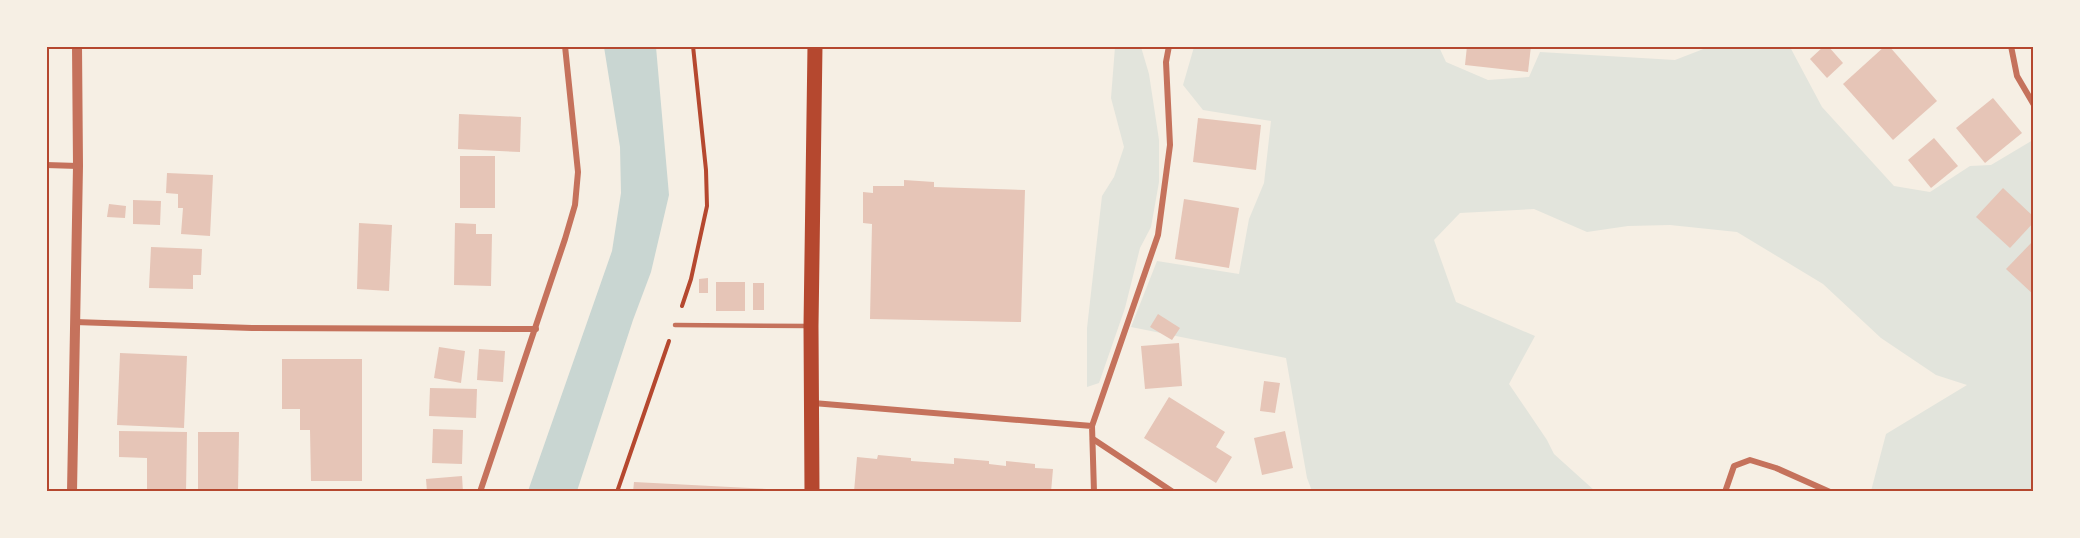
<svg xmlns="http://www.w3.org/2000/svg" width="2080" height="538" font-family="'Fira Sans Condensed',sans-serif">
<rect width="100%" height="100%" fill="#f6efe4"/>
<!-- green -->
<g fill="#e2e4dc">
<polygon points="1731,46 1790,47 1822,107 1894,186 1930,192 1970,166 1991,165 2033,140 2033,491 1871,491 1886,434 1967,385 1936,375 1881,338 1823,284 1737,232 1670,225 1628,226 1587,232 1534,209 1460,213 1434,240 1456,302 1535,336 1509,384 1547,440 1554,454 1595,491 1312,491 1307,478 1286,358 1131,327 1157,261 1239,274 1249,219 1264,183 1271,121 1203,110 1183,85 1194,47 1439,47 1446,62 1488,80 1529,77 1540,52 1675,60 1706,48"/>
<polygon points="1115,47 1141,47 1149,74 1159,140 1159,182 1151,227 1140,248 1125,308 1099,383 1087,387 1087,328 1102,196 1114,177 1124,147 1111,98"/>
</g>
<!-- water -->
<polygon fill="#c9d6d2" points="604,47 656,47 669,195 651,272 633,320 577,491 528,491 612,251 621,193 620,147"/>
<!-- building -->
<g fill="#e6c5b7">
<polygon points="1467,46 1531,46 1528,72 1465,65"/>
<polygon points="1824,46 1828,46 1843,63 1827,78 1810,59"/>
<polygon points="1885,46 1889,46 1937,101 1893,140 1843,84"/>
<polygon points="1993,98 2022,133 1985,163 1956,128"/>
<polygon points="459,114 521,117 520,152 458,149"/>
<polygon points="1198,118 1261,125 1256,170 1193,162"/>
<polygon points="1934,138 1958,166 1931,188 1908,160"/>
<rect x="460" y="156" width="35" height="52"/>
<polygon points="167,173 213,175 210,236 181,234 183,208 178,208 178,194 166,193"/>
<polygon points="904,180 934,182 934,187 1025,190 1021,322 870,319 872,224 863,223 863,192 873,193 873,186 904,186"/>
<polygon points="2003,188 2034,217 2034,222 2010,248 1976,217"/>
<polygon points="1184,199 1239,208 1229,268 1175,259"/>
<polygon points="133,200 161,201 160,225 133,224"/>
<polygon points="109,204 126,206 125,218 107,217"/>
<polygon points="359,223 392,225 389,291 357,289"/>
<polygon points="455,223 476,224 476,234 492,234 491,286 454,285"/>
<polygon points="2034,240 2034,295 2006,269"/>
<polygon points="151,247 202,249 201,275 193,275 193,289 149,288"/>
<polygon points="708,278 708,293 699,293 699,279"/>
<rect x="716" y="282" width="29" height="29"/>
<rect x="753" y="283" width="11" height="27"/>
<polygon points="1158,314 1180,328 1172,340 1150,327"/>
<polygon points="1179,343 1182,386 1145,389 1141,346"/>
<polygon points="439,347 465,351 461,383 434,378"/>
<polygon points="479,349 505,351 503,382 477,380"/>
<polygon points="120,353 187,356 184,428 117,425"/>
<polygon points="282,359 362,359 362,481 311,481 310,430 300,430 300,409 282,409"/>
<polygon points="1264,381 1280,383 1275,413 1260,411"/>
<polygon points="430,388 477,389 476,418 429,416"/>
<polygon points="1169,397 1225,432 1216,447 1232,457 1216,483 1144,438"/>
<polygon points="433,429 463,430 462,464 432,463"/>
<polygon points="119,431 187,432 186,492 147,492 147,458 119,457"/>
<polygon points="1285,431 1293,468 1262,475 1254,438"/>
<polygon points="198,432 239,432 238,492 198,492"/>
<polygon points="878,455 911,458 911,461 954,464 954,458 989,461 989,464 1006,466 1006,461 1035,464 1035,468 1053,469 1051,492 854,492 857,457 877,459"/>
<polygon points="462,476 463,492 427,492 426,479"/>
<polygon points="634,482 767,489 767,492 633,492"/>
</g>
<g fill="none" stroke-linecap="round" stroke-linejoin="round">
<!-- path -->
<g stroke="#b5482f" stroke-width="4">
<polyline points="682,306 691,279 707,206 706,170 693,46"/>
<polyline points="617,492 669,341"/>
</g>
<!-- service -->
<polyline stroke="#c5725c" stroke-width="4.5" points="675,325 809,326"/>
<!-- minor -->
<g stroke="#c5725c" stroke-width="6">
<polyline points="2011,46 2017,76 2034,105"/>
<polyline points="46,165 78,166"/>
<polyline points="75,322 252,328 536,329"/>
<polyline points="813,403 1092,426 1094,492"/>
<polyline points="1092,426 1158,235 1170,145 1166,62 1169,46"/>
<polyline points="1093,439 1173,492"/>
<polyline points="480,492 565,239 575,205 578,172 565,46"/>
<polyline points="1725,492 1734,466 1750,460 1776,468 1830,492"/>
</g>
<!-- tertiary -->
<polyline stroke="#c5725c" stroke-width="10" points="72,492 78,166 77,46"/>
<!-- primary -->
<polyline stroke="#b5482f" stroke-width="15" points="812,492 811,326 815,46"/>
</g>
<!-- border -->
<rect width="2080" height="538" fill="none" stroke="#f6efe4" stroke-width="96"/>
<rect x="48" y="48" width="1984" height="442" fill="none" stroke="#b5482f" stroke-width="2"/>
</svg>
